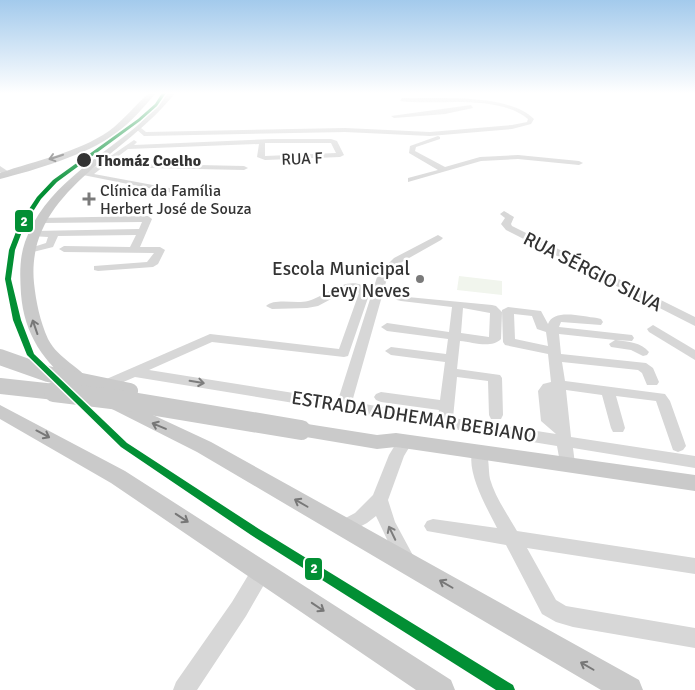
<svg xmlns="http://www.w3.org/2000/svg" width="695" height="690" font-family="Signika,sans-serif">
<rect width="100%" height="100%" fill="#fff"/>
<!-- green -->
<polygon fill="#f1f5ed" points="459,276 502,281 502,295 457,290"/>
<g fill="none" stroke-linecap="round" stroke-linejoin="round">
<!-- minor -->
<g fill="#d7d7d7" fill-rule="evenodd">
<path d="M402 98C438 99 508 93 534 119L531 124 512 129 430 136 345 132 144 136 136 129 141 128 146 132 345 128 430 132 512 125 527 122 528 119C495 93 439 106 400 101Z"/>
<polygon points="471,105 473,108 445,114 394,118 391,116"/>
<polygon points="438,136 440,137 440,139 416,147 415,151 445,167 480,157 518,155 579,161 583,163 579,165 518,159 481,161 408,182 408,178 438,170 409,153 410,146"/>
<path d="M272 139H331L337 141 344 155 340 157 265 160 257 157 259 144 128 149 109 163 244 166 248 168 244 170 103 167 94 174 201 194V198H198L83 175 134 140 137 142 134 145ZM265 143H331L336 153 265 156Z"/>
<polygon points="0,166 9,172 9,176 3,176 0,172"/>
<polygon points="504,211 514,217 511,224 512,226 695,317 695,326 506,230 501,224 505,218 500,214"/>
<polygon points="148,216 152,219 140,247 160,247 165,250 158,264 153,267 98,271 94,270 94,266 147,262 154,253 64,252 59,249 64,246 130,247 136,235 58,236 53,247 29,253 24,250 46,243 48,237 31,236 31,232 34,231 139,229 142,222 41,223 37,220 38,218"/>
<path d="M438 235 443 238 441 240 402 262 388 275 352 402 438 416 439 410 381 402 376 400 374 397 376 394 381 392 440 400 445 362 391 355 385 351 391 347 446 354 448 339 387 331 381 327 387 323 449 332 452 307 401 301 397 300 395 298 397 296 492 305 496 306 502 312 501 339C491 349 473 342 460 341L457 369 500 375 502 378 503 415 501 419H491L489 415 488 381 457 377 453 418 556 434 541 421 538 391 543 384 551 382 548 354 505 345 503 342 502 310 508 307 541 311 548 324C554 308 583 317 597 318L601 319 603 322 601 325 561 322 559 327 632 335 634 338 632 341 616 340C628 342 641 342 649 352L647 355 643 356 631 350 611 347 609 344 615 340 559 334 561 354 646 363 653 368 659 382 657 385H647L642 373 638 370 562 362 565 381 665 394 670 401 686 446 683 450 678 452 673 450 656 401 616 396 625 428 623 432H613L611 428 602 395 566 390 571 437 695 456V468L573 448 575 464 573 468 567 470 561 468 557 446 135 377 100 392 93 387 95 384 210 334 339 349 359 293 356 290H348L318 306 307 308 272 309 266 306C274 298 296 304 308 301 327 296 352 270 370 292L348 356 344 357 212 342 149 370 338 400 378 274 394 258ZM463 308 490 313 489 337 461 333ZM514 314 532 316 537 329 546 332 548 346 515 339Z"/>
<polygon points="653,325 695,350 695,360 649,332 647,329"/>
<polygon points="405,435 410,437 413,441 404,456 388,500 395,522 416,561 414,567 407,569 400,567 376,516 367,523 344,535 338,532 335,527 338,522 355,513 373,495 389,455 400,437"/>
<path d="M479 446 484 448C490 457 488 469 490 479 495 497 508 515 517 531L695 558V574L527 548 556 600 566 606 695 628V648L573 627 556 622 542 614 506 545 427 531 424 526 427 521 433 519 497 528C488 510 463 467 474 448Z"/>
<polygon points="262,561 269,564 271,570 269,576 246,616 197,690 173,690 176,682 232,602 255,564"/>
</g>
<!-- major -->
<g fill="#cacaca" fill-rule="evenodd">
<path d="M149 93H156C144 107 130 123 115 134 86 155 35 170 0 179V173C37 160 77 153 109 131 124 120 135 105 149 93Z"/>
<path d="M168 93H175C127 156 25 191 34 283 36 302 40 321 48 339 59 360 80 366 90 382L87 386H75C44 363 24 334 21 294 20 277 19 259 25 242 44 188 95 161 137 126 148 116 158 105 168 93Z"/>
<polygon points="110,395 211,442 639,680 643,690 601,690 197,452 104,405 101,401 104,397"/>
<polygon points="0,405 125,471 451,680 455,690 416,690 111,483 0,419"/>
<polygon points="301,423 377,435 396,433 695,475 695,491 396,447 377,449 294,435 291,430 294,425"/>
</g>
<!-- major-bridge-far1 -->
<g stroke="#cacaca" stroke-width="16">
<polyline points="0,357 48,374 130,391"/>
<polyline points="0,386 64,393"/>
</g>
<!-- major-bridge -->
<polyline stroke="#cacaca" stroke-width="20" points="54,392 120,400 301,430"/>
<!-- metro-1 casing -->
<g stroke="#fff" stroke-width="3">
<polygon id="metro-1" points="162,93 166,93 157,106 140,121 57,182 41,199 25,224 15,250 11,279 21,320 34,354 127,443 259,529 513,685 515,690 496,690 251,535 121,447 27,355 13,320 5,279 9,250 19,224 37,197 53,180 138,119 155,104"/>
</g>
<!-- metro-1 -->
<use href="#metro-1" fill="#028f34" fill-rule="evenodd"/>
</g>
<!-- one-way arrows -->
<defs><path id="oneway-shaft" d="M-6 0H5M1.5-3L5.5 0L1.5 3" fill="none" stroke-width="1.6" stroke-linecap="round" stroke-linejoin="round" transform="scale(1.25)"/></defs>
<g stroke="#777">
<use href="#oneway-shaft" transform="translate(56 157) rotate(162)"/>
<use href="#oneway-shaft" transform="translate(35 327) rotate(-109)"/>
<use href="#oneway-shaft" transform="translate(159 426) rotate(-157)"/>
<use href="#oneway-shaft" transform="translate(43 434) rotate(28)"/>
<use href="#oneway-shaft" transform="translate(301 503) rotate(-150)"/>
<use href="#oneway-shaft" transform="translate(182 518) rotate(33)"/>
<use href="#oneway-shaft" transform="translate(446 584) rotate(-150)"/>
<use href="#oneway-shaft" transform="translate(318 607) rotate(34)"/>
<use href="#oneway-shaft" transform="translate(587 666) rotate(-150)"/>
</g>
<g stroke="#7d7d7d">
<use href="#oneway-shaft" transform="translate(197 382) rotate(9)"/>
<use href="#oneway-shaft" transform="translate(392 533) rotate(-116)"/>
</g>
<!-- sky -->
<linearGradient id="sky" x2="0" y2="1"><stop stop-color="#a3caec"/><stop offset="0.49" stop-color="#fff"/><stop offset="1" stop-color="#fff" stop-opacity="0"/></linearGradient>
<rect width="695" height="190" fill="url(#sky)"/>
<!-- markers -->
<circle fill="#333" stroke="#fff" stroke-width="2" cx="84" cy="160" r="8"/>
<g fill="#7a7a7a" stroke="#fff" stroke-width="2">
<path d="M86.5 191.5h5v5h5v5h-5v5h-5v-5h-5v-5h5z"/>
<circle cx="420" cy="279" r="5"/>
</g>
<g text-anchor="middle" stroke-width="5" stroke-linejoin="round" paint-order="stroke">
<!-- far-street labels -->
<g font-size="16" fill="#333" stroke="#fff">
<text transform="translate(302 158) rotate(-2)" y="6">RUA F</text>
</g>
<!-- far-stop labels -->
<g font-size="16" font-weight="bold" fill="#333" stroke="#fff" text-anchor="start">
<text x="96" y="166">Thomáz Coelho</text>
</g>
<!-- far-poi labels -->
<g font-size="16" fill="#333" stroke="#fff" text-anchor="start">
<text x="100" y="196">Clínica da Família<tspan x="100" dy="18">Herbert José de Souza</tspan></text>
</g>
<!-- poi labels -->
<g font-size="19" fill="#333" stroke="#fff" text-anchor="end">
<text x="410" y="275">Escola Municipal<tspan x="410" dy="22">Levy Neves</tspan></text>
</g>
<!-- street labels -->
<g font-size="19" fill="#333" stroke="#fff">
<text transform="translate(593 271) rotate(27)" y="7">RUA SÉRGIO SILVA</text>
<text transform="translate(414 416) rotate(9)" y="7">ESTRADA ADHEMAR BEBIANO</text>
</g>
</g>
<g stroke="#fff" stroke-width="2">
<rect x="14" y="209" width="20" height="24" rx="5" fill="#028f34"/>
<rect x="304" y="557" width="19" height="24" rx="5" fill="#028f34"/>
</g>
<g font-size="14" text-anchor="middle" font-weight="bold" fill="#fff">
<text x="24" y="226">2</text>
<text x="314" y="573">2</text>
</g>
</svg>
